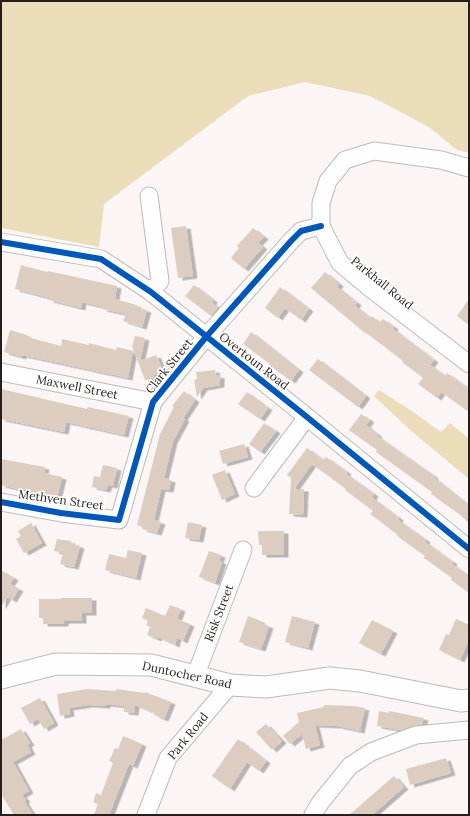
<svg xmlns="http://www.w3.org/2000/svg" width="470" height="816" font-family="Lora,serif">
<defs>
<filter id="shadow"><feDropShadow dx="4.5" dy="2.5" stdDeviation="0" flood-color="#0004"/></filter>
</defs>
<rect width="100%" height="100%" fill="#fbf6f5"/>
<!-- green -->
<g fill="#ebdcba">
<polygon points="1,1 469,1 469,153 457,150 429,127 370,96 305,82 248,96 104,204 99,247 1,228"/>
<polygon points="379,390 412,411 441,432 450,423 469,439 469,479 409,429 374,396"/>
</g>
<!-- building -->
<g fill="#ddcdc1" filter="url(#shadow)">
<polygon points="186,226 193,276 178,278 171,228"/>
<polygon points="253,228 264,237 258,243 263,247 244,269 231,258 239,248 237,246"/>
<polygon points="21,265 47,272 48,271 117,286 115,299 137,305 136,307 147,310 142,327 123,321 126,314 102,309 103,307 82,302 81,308 49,300 49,298 15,289"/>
<polygon points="325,272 339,284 337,287 357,303 355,306 370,318 371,316 380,322 383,319 394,327 393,329 434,360 430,365 445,376 447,373 469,389 469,412 441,392 437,398 418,384 423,378 402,362 403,361 365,332 365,333 311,288"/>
<polygon points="194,285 213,300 212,303 218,307 211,316 185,296"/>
<polygon points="280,287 309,309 301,320 285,308 278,318 265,308"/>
<polygon points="469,299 469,325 457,316"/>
<polygon points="10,330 27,335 27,337 61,346 62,339 89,345 89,343 116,350 117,347 133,351 128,378 22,355 22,357 4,352"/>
<polygon points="251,332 299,370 291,381 269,365 270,364 243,344"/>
<polygon points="135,336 145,338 140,361 156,355 163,371 153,375 154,377 145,380 132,346"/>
<polygon points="318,359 366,396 358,407 309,370"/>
<polygon points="215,370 216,376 220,375 220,385 203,388 197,397 194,380 197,379 196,372"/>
<polygon points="1,389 87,409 88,407 129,416 124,435 66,422 64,432 1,419"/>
<polygon points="184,391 195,400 183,418 185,419 173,441 164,478 171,480 169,490 161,489 154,520 161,522 157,533 142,529 143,527 137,525 160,434 174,407 172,406"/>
<polygon points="247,392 268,408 260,419 238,404"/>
<polygon points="361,414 370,420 366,425 378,435 377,436 434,476 433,477 467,504 469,501 469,523 459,514 431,494 432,492 376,452 377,450 349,430"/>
<polygon points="264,423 276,431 260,452 249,444"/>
<polygon points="244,444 248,457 223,464 219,451"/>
<polygon points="307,448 323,460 326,457 347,472 346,474 374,494 372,498 399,518 398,520 426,540 425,542 453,562 452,564 469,576 469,593 451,580 452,578 424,558 425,556 397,536 398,535 370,514 373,511 345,490 346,489 312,464 294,489 304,489 303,515 289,514 291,478 287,475"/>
<polygon points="1,459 45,467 44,473 62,477 57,498 1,485"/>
<polygon points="103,465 117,468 113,486 108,485 106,490 92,487 94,476 100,477"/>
<polygon points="225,470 235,494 222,500 212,475"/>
<polygon points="188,522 202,525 199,540 185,538"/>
<polygon points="31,523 42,543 24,553 16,539 21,536 18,531"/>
<polygon points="258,531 284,531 284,555 262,555 262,545 259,545"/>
<polygon points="57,539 71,541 71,543 80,546 74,567 60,564 63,553 54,551"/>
<polygon points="128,550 142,553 136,578 105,570 109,554 126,558"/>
<polygon points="209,551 221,555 219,561 222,562 215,583 199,577"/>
<polygon points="1,570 14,578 10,584 19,589 12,600 7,597 1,607"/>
<polygon points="61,598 92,598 92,613 82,613 82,621 64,621 64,624 43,624 43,618 39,618 39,599 61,599"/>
<polygon points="170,605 181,609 177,619 190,624 183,641 177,638 175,645 158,637 157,639 147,635 150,627 146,625 148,621 142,618 146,608 165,616"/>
<polygon points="248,616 261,621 260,623 269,626 261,649 239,642"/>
<polygon points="292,616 315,622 308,648 285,642"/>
<polygon points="456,619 469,625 469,640 460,660 439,650 446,634 449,635"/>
<polygon points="372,620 393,631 381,654 359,643"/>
<polygon points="87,689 116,691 116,689 145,693 145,692 171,702 164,719 154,715 155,713 135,705 134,713 124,712 124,706 106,704 106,706 88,705 69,708 70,714 60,716 57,694"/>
<polygon points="40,698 54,723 44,729 38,719 30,724 21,708"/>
<polygon points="324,705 354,706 365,708 360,731 337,726 315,725 320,745 306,749 302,734 290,744 283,736 299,722 297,713 324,707"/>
<polygon points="379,711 389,713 389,711 424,718 422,724 413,726 400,730 377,726"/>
<polygon points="266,724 282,741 272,750 256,732"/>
<polygon points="21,729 30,743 27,745 31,752 13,762 29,791 22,795 26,800 24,801 33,815 14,815 1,794 1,740"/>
<polygon points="123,736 142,744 133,766 129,764 109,815 94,815 98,804 93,802 96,793 101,795 113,763 109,761 115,748 118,749"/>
<polygon points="238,739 266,761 259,771 247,762 230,789 212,776"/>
<polygon points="446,758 451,773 410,785 406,769"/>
<polygon points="394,776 404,787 372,815 349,815"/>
</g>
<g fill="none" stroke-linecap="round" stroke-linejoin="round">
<!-- minor casing -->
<g stroke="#bfbab8" stroke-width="19">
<g id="minor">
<polyline points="469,168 441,160 374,151 345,160 328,181 321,203 321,226 340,263 370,288 469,364"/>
<polyline points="149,196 160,281 151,292"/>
<polyline points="1,242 101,259 151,292 307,417 469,549"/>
<polyline points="1,372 153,402"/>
<polyline points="254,488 307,417"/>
<polyline points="1,502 61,513 119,520 153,402 206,337 291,241 301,231 321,226"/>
<polyline points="195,677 243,550"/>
<polyline points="146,815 168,758 230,685"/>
<polyline points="313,815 320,803 350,766 371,752 416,735 469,730"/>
</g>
</g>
<!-- major casing -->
<g stroke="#bfbab8" stroke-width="23">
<polyline id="major" points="1,678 56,664 151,665 230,685 266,687 330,678 360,681 461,701 469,700"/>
</g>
<!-- minor -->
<use href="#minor" stroke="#fefefe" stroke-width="17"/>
<!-- major -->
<use href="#major" stroke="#fefefe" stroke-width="21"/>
<!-- cycleway casing -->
<g stroke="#fff" stroke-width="8">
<g id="cycleway">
<polyline points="1,242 101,259 151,292 307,417 469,549"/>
<polyline points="1,502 61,513 119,520 153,402 206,337 291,241 301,231 321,226"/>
</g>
</g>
<!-- cycleway -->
<use href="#cycleway" stroke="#0057b8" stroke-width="6"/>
</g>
<g text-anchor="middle" stroke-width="3.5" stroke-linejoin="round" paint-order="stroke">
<!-- street labels -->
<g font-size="12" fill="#251e1c" stroke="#fff">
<text transform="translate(382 283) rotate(39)" y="4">Parkhall Road</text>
<text transform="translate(254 361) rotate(38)" y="4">Overtoun Road</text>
<text transform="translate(169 366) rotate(-51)" y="4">Clark Street</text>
<text transform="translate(77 387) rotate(11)" y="4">Maxwell Street</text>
<text transform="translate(61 500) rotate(8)" y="4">Methven Street</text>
<text transform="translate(219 613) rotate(-69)" y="4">Risk Street</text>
<text transform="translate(187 675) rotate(12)" y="4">Duntocher Road</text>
<text transform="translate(188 736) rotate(-51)" y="4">Park Road</text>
</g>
</g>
<!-- border -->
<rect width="470" height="816" fill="none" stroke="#251e1c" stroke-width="4"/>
</svg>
